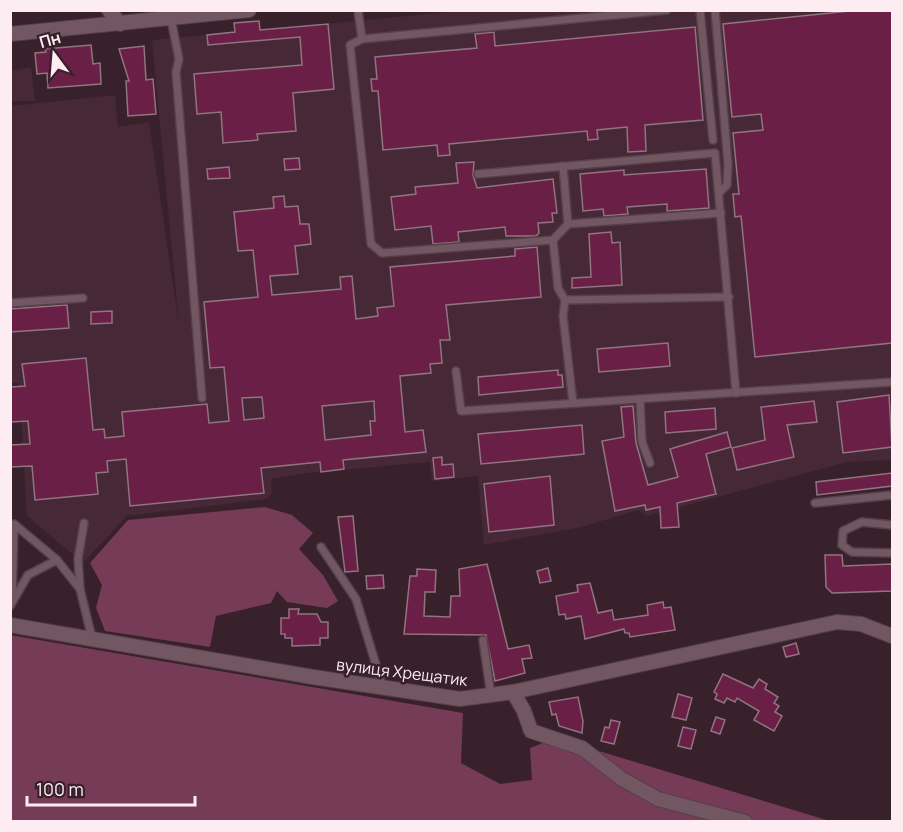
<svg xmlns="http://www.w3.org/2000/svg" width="903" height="832" font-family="Manrope,sans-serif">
<rect width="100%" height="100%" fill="#38212b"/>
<!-- built -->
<g fill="#462836">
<polygon points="470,10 892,11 892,460 847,462 647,516 638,510 582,527 484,545 478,476 432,481 430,462 308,473 271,479 272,494 266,499 127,516 83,563 27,516 19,383 11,383 11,106 115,95 118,127 149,122 179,325 152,40 235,32 234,23 259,21 260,30"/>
<polygon points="31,67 35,101 11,101 11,71"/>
</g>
<!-- green -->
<g fill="#763b56">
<polygon points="265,507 292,515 313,533 299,549 323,575 338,601 327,608 287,602 277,591 271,603 216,616 210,647 105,631 96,608 102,585 90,563 128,520"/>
<polygon points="10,635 463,713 461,763 500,784 532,780 530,748 556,738 830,821 11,821"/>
</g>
<!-- building -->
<g fill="#6a2046" stroke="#917480" stroke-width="1.5" fill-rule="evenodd">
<polygon points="860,10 892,10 892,343 755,357 741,216 735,217 733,194 739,194 733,133 763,130 761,114 732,117 723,24"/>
<polygon points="259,21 260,30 328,24 334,89 293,93 296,131 257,134 258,140 223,143 221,112 197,114 194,74 302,65 300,37 208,45 207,35 235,32 234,23"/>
<polygon points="695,27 703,120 645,125 646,151 628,152 627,127 597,130 598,139 588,140 587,131 449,144 450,155 438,156 437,145 383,150 378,91 372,91 371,79 377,79 375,57 477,48 475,34 494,32 495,46"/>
<polygon points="91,45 93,64 100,63 101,84 48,88 47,73 37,74 35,53 46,52 45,49"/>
<polygon points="144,46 146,80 153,79 156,114 128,116 126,81 129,81 119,49"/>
<polygon points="299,158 300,169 285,170 284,159"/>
<polygon points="474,162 473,175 477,188 553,179 557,213 552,213 553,222 538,223 539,233 536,236 506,236 505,227 458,232 459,242 433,244 431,226 395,230 391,197 416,194 415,187 458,183 456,163"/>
<polygon points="229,167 230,178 208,179 207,169"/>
<polygon points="706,169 709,208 667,211 667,204 627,207 628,214 604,216 603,209 583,211 580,174 624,170 624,175"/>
<path d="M284 196 285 207 298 206 300 224H309L311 244 295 246 298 274 270 276 272 295 341 289 340 277 352 276 356 319 378 316 377 308 394 306 390 267 515 256V249L537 247 541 297 446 305 450 340H440L442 363 430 364 431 373 400 376 405 432 423 430 426 452 343 460 344 469 321 472 320 462 261 468 264 493 130 506 126 459 107 461 108 472 96 473 98 494 35 500 32 466 10 467V445L30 444 28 421 10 422V387L25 386 22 364 86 358 93 430 104 429 105 438 124 436 122 412 207 404 209 423 229 421 224 367 210 368 204 302 258 297 253 250 238 251 234 212 274 208 273 197ZM262 397 264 418 244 420 242 398ZM374 401 375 421H370L371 435 325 440 322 406Z"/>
<polygon points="611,232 612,243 620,242 622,285 572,288 572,278 591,277 589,234"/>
<polygon points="67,305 69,328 10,332 10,309"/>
<polygon points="112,311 112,323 91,324 91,312"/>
<polygon points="668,343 670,366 599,372 597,349"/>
<polygon points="558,370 558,375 562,375 563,387 479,395 478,377"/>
<polygon points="889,395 892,447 843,453 837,402"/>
<polygon points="814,401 817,422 787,425 794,457 737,470 732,448 765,440 761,407"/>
<polygon points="633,406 636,443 648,485 678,477 670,449 727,432 731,447 706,454 716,494 677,503 679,527 661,528 660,507 646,510 645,505 615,511 602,441 624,437 621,407"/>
<polygon points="715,408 716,429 666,433 665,412"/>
<polygon points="582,425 584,454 481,464 478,434"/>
<polygon points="442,457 442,465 453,464 454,477 435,479 433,458"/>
<polygon points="892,473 892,486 817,495 816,482"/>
<polygon points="550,476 554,525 489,532 484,484"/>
<polygon points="353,516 358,571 345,572 338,517"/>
<polygon points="825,555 842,555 843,566 892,564 892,591 832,593 826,587"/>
<polygon points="487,564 508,649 529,645 532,658 522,659 525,673 495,681 486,635 404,634 410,576 417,576 417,569 436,570 435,592 425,592 424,616 450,617 451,596 460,596 459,569"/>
<polygon points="548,568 551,581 540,583 537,571"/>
<polygon points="383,575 384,588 367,589 366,576"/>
<polygon points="590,583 598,613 612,610 614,620 648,615 647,605 663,602 664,608 671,607 675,630 630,637 629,633 625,633 624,629 585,639 581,616 566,619 565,614 559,615 556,596 578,592 577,585"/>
<polygon points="289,609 299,609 298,614 317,614 321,622 328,622 328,638 320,638 320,645 292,646 292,638 285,638 285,634 281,634 281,618 289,618"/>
<polygon points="796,643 799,654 786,657 783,647"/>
<polygon points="723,674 753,688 759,679 767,684 765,689 778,697 774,703 779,706 775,712 782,716 774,731 754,720 759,711 737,698 735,702 727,698 724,703 715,699 717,694 714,692"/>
<polygon points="678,694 692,698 686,720 672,717"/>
<polygon points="578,697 583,721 582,733 559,726 556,714 552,715 549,702"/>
<polygon points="716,717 725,720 720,734 711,731"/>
<polygon points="611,720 620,722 614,744 601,741 605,727 609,728"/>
<polygon points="683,727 696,730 691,749 678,746"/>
</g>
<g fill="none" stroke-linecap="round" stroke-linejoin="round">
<!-- lane casing -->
<g stroke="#544049" stroke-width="10">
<g id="lane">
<polyline points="358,10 362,39 350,45 371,244 382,253 553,240"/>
<polyline points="700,10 713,140"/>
<polyline points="715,10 728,164 727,185 719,193"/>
<polyline points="171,19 179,59 176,72 202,398"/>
<polyline points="362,39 667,10"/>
<polyline points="563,166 568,224 553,240 558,288 565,300 563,316 573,403"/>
<polyline points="478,174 715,153 736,393"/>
<polyline points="568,224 721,213"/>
<polyline points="565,300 729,297"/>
<polyline points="10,303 83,298"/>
<polyline points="456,371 461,411 892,382"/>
<polyline points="640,399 642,442 650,463"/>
<polyline points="815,503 892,495"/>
<polyline points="892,525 862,522 843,531 842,545 852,552 892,553"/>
<polyline points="321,547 356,599 383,688"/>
<polyline points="80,589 78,559 84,523"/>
<polyline points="12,599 14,524 57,560"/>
<polyline points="10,606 28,575 57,560 80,589 92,638"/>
<polyline points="483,640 491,696"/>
</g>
</g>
<!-- street casing -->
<g stroke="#544049" stroke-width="16">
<g id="street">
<polyline points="109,10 120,24"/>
<polyline points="10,34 249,10"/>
<polyline points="10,625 313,677 460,699 513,692 837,622 861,624 892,636"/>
<polyline points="513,692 524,711 531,731 582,748 622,779 658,799 745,822"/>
</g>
</g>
<!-- lane -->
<use href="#lane" stroke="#725762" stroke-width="7"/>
<!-- street -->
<use href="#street" stroke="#725762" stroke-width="14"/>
</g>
<g text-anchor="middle" stroke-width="5" stroke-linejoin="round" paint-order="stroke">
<!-- street labels -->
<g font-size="16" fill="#fdedf3" stroke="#38212b">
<text transform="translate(402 672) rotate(7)" y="6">вулиця Хрещатик</text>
</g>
</g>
<!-- border -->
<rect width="903" height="832" fill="none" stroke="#fdedf3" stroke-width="24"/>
<!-- north arrow -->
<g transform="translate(54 54) rotate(344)" stroke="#38212b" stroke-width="4.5" paint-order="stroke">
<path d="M0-4.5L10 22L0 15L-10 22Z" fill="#fdedf3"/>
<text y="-9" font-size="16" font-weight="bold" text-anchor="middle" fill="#fdedf3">Пн</text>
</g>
<!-- scale -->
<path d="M27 796v9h168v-9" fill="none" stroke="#fdedf3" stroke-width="3"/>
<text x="36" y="796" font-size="18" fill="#fdedf3" stroke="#38212b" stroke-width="4.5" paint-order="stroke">100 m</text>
</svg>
